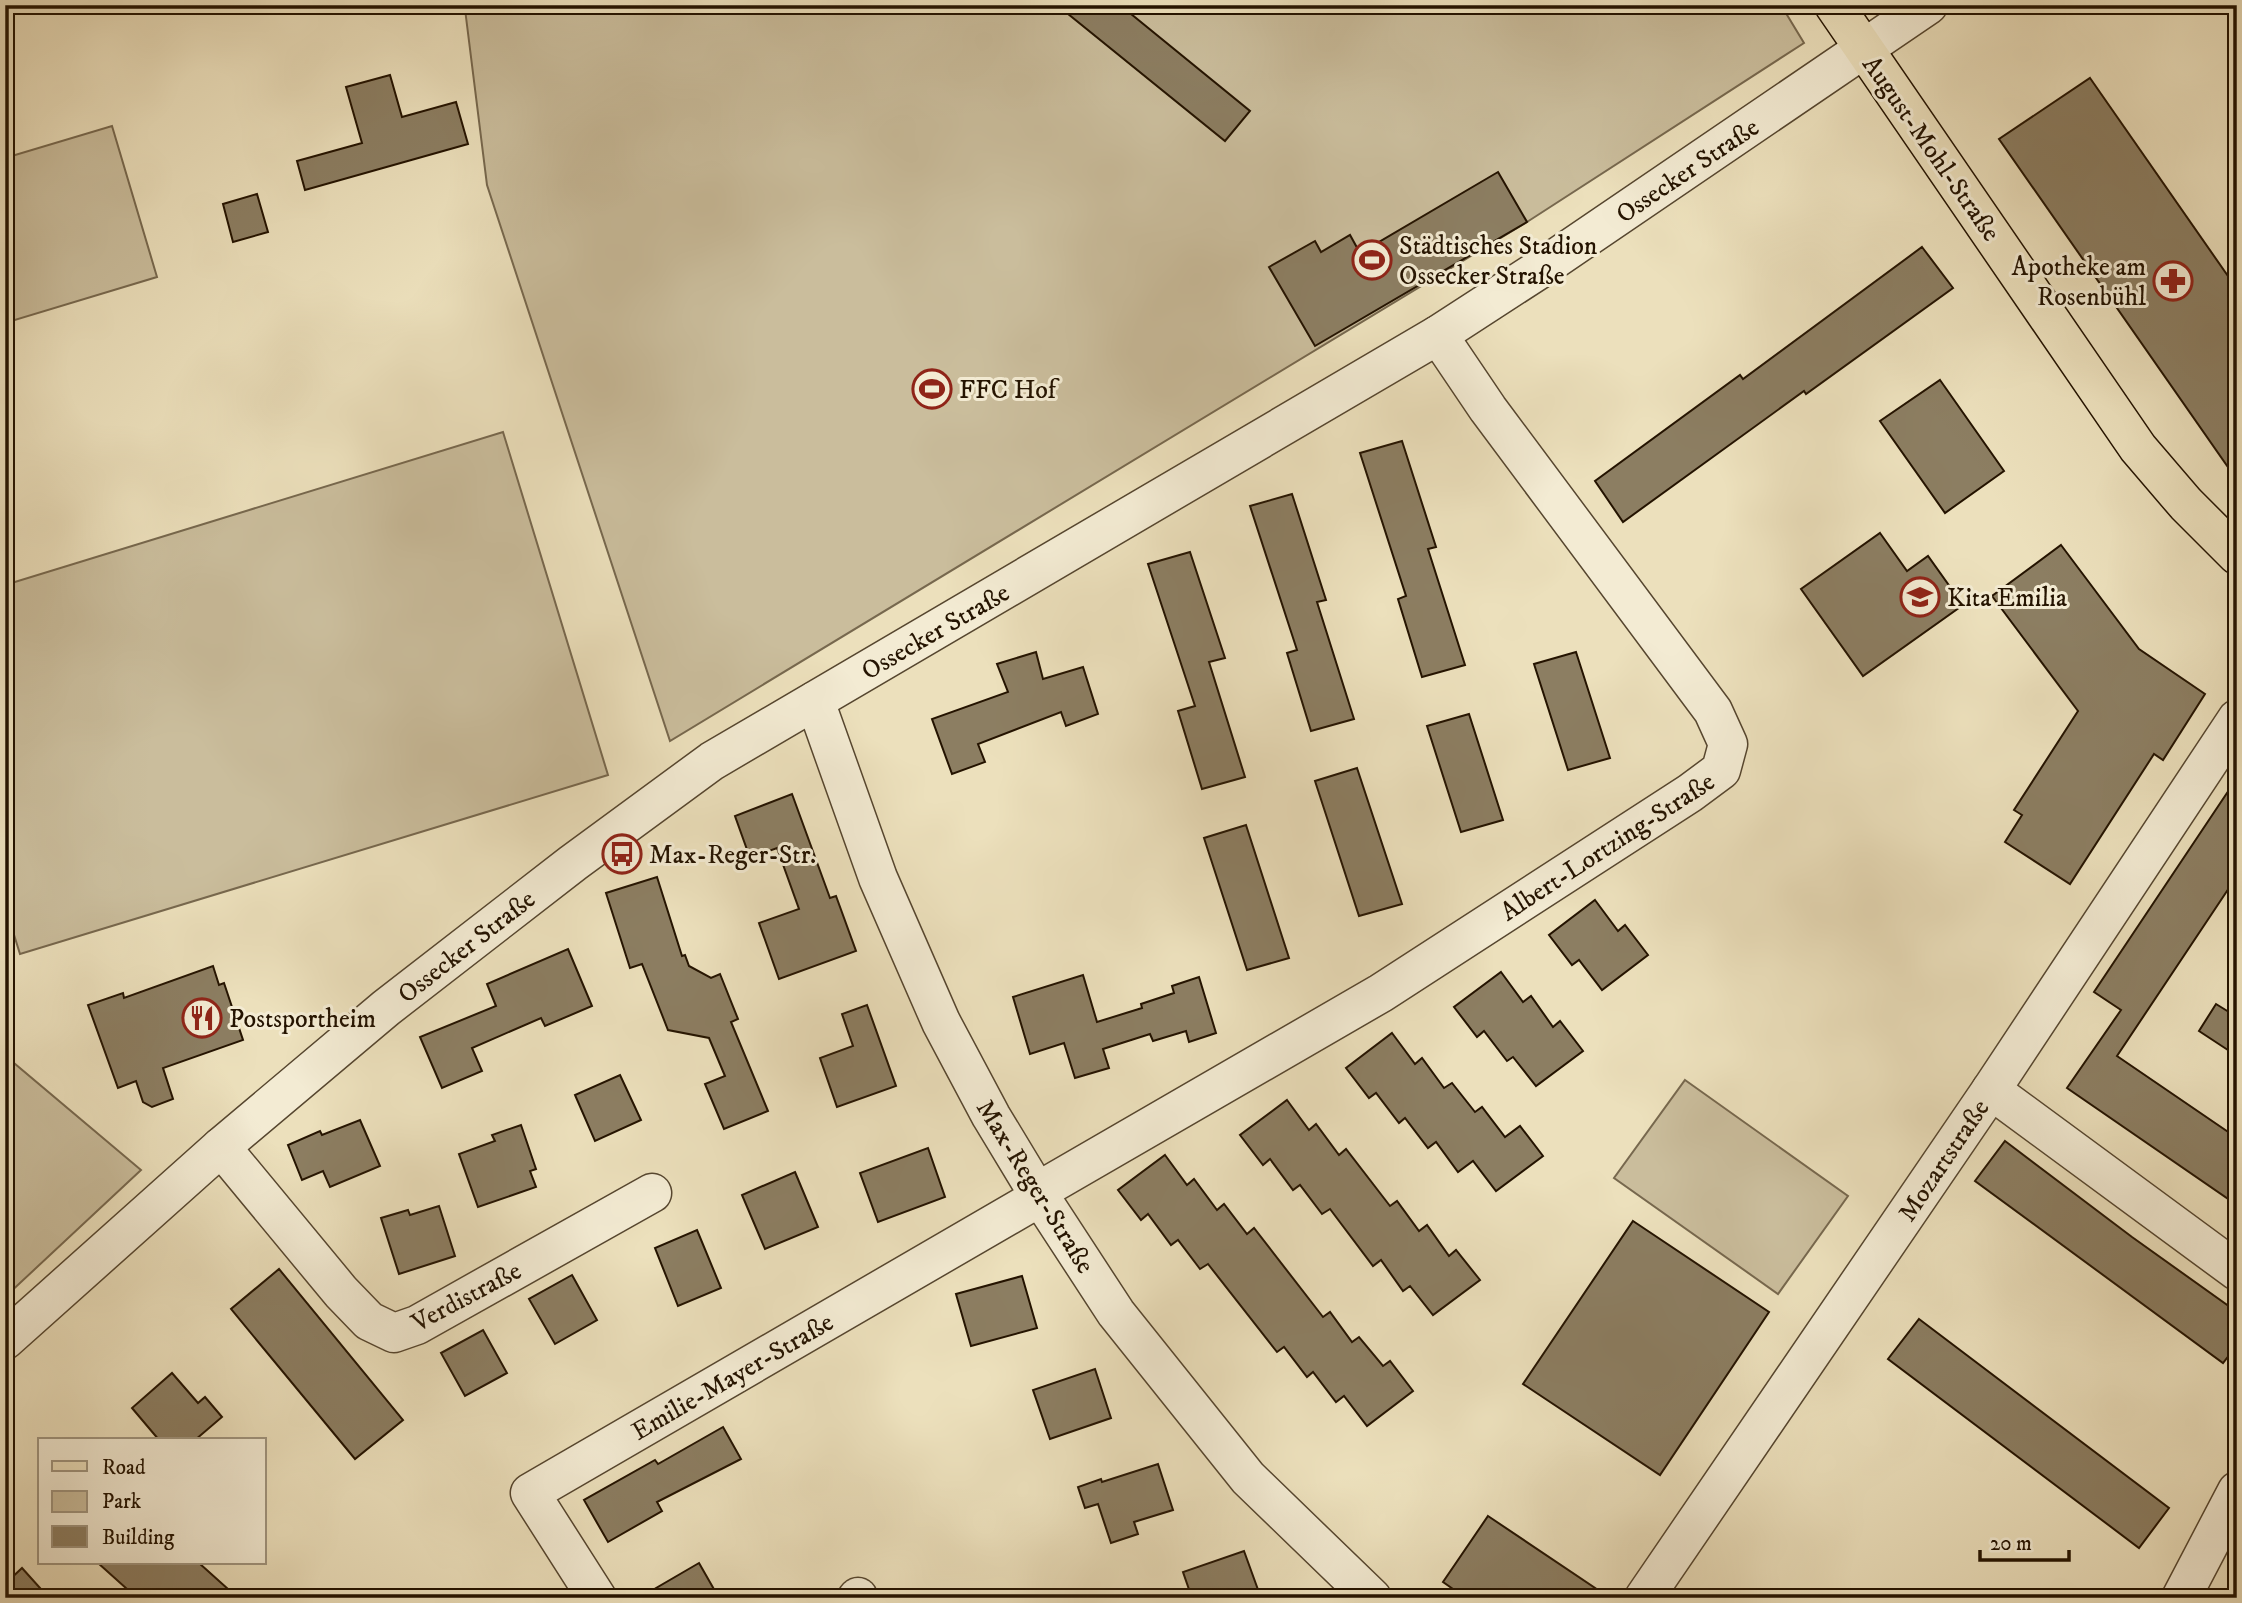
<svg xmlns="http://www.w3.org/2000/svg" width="2242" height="1603" font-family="'IM FELL DW Pica',serif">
<rect width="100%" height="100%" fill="#ece0bc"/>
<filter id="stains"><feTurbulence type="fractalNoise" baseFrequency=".00286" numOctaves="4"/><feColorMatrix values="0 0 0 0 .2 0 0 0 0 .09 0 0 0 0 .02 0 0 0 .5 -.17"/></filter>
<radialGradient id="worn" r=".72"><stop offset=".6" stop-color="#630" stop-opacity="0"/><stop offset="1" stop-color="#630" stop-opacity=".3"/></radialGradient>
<!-- green -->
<g fill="#cabd9c" stroke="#77684e" stroke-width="2">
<polygon points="476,5 1781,5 1804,43 1527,222 670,741 487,185 465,9"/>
<polygon points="112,126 157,277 5,323 5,158"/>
<polygon points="503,432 608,775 20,954 5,906 5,585"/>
<polygon points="5,1049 14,1063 141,1170 5,1297"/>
<polygon points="1685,1080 1848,1196 1778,1294 1614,1178"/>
</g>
<!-- building -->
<g fill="#8c7e62" stroke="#241300" stroke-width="2">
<polygon points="1057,5 1120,5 1250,111 1225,141"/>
<polygon points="390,75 402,117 456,102 468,144 305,190 297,161 362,143 346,87"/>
<polygon points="2090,78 2237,289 2237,480 1999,139"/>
<polygon points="1498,172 1527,222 1315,346 1269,267 1315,241 1321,252 1350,235 1360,253"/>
<polygon points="257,194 268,232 233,242 223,204"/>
<polygon points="1922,247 1953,288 1806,394 1804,391 1623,522 1595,481 1740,375 1743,379"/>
<polygon points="1940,380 2004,471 1945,513 1880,421"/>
<polygon points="1402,441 1436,547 1428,549 1465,665 1422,677 1398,599 1406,596 1360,453"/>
<polygon points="1292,494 1326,600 1317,602 1354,719 1311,731 1287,653 1297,650 1250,506"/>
<polygon points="1880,533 1907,571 1928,556 1963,605 1863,676 1801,589"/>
<polygon points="2061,545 2139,649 2205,694 2163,760 2154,754 2070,884 2005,842 2022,815 2014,810 2078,711 1992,596"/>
<polygon points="1190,552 1225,658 1209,662 1245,777 1202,789 1178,711 1195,706 1148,564"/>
<polygon points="1036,652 1043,679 1083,667 1098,714 1066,726 1061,712 978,744 985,762 952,774 932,719 1008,692 997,664"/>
<polygon points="1576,652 1610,758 1568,770 1534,664"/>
<polygon points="1469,714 1503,820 1461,832 1427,726"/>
<polygon points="1357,768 1402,904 1359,916 1315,781"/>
<polygon points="2237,778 2237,876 2117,1056 2237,1138 2237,1205 2067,1088 2121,1010 2094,992"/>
<polygon points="792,794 830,898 836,896 856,951 779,979 759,923 799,909 777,848 750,858 735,816"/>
<polygon points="1246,825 1289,958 1247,970 1204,838"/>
<polygon points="657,877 682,956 685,955 689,966 711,978 720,974 738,1019 731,1022 768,1111 724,1129 705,1084 725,1076 709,1038 668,1030 642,964 630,968 606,893"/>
<polygon points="1595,900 1618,931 1625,925 1648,955 1602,990 1579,960 1572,965 1549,935"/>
<polygon points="568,949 592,1006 545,1026 541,1018 472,1048 482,1071 442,1088 420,1037 496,1006 487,984"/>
<polygon points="213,966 219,985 224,983 243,1040 163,1068 173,1099 152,1107 143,1102 136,1081 118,1088 88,1005 123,993 124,998"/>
<polygon points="1501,972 1523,1002 1531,996 1553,1027 1560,1021 1583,1051 1536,1086 1513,1057 1507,1061 1484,1031 1477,1037 1454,1007"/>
<polygon points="1083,975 1097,1022 1142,1008 1141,1004 1174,993 1172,986 1199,977 1216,1033 1189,1042 1186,1031 1153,1041 1150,1034 1103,1049 1109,1068 1075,1078 1064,1043 1030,1054 1013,997"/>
<polygon points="2216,1004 2237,1017 2237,1056 2199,1031"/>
<polygon points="867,1005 896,1086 837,1107 820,1058 853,1046 842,1014"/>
<polygon points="1392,1033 1415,1064 1422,1058 1444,1088 1452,1083 1475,1112 1482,1107 1505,1137 1520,1126 1543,1156 1496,1191 1473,1161 1458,1172 1436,1142 1428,1148 1405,1118 1399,1123 1376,1093 1369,1098 1346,1068"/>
<polygon points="620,1075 641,1120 595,1141 575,1095"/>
<polygon points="1287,1100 1309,1130 1316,1124 1339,1155 1346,1149 1390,1206 1397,1201 1419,1231 1427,1225 1449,1256 1456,1250 1480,1280 1433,1315 1410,1286 1403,1291 1381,1260 1373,1266 1330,1209 1322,1214 1300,1185 1293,1190 1270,1159 1263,1165 1240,1135"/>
<polygon points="360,1120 380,1166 330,1187 323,1171 302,1180 288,1145 320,1131 322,1135"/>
<polygon points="521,1125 536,1169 530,1171 536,1187 478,1207 459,1154 495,1141 492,1135"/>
<polygon points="2005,1141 2132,1237 2237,1312 2237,1345 2223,1363 1975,1181"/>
<polygon points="928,1148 945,1197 878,1222 860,1173"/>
<polygon points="1165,1155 1187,1185 1194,1179 1217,1210 1224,1204 1247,1234 1254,1228 1323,1317 1330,1312 1352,1342 1359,1337 1383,1366 1390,1361 1413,1391 1367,1426 1344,1396 1336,1402 1313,1372 1307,1377 1284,1347 1277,1352 1208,1264 1200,1269 1178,1240 1171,1245 1148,1214 1141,1220 1118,1190"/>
<polygon points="795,1172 818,1227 765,1249 742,1195"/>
<polygon points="439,1206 455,1256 399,1274 381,1218 408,1210 410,1215"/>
<polygon points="1633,1221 1769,1312 1660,1475 1523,1384"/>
<polygon points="697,1230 721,1288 678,1306 655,1248"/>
<polygon points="279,1269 403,1420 355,1459 231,1309"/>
<polygon points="572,1275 597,1320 555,1344 529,1299"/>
<polygon points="1022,1276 1037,1328 971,1346 956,1294"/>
<polygon points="1919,1319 2169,1508 2139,1548 1888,1359"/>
<polygon points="483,1330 507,1373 465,1396 441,1353"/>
<polygon points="1095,1369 1111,1418 1050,1439 1033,1390"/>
<polygon points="172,1373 198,1403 205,1397 222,1417 195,1440 159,1440 132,1408"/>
<polygon points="723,1427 741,1459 657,1502 662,1511 608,1542 584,1500 655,1460 658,1464"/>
<polygon points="1158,1464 1173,1510 1134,1522 1138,1534 1111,1543 1098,1504 1085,1508 1078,1487 1101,1479 1102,1482"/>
<polygon points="1488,1516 1610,1598 1466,1598 1443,1582"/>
<polygon points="1244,1551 1261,1598 1192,1598 1183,1572"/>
<polygon points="98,1563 199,1563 238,1598 137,1598"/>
<polygon points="699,1563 719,1598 639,1598"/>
<polygon points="22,1568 49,1598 5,1598 5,1584"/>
</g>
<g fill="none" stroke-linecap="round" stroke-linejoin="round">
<!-- minor casing -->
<g stroke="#56462f" stroke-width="41">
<g id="minor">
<polyline points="815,701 878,878 941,1022 991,1116 1037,1192 1116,1313 1248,1478 1372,1598"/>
<polyline points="1991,1090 2237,1271"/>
<polyline points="221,1147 341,1292 369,1321 394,1333 417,1325 652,1193"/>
<polyline points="1037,1192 1381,993 1690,793 1721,770 1728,744 1713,711 1488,409 1438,335"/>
<polyline points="5,1340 221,1147 386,1008 573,863 712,761 1438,335 1549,263 1928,5"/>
<polyline points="597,1598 530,1493 1040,1197"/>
<polyline points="857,1598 858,1597"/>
<polyline points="1644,1598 1991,1090 2237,719"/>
<polyline points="2181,1598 2237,1491"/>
</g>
</g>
<!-- major casing -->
<g stroke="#241300" stroke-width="41">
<polyline id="major" points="1834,5 2138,448 2186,504 2237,555"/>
</g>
<!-- minor -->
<use href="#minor" stroke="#f3ebd3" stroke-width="38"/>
<!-- major -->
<use href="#major" stroke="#ece0bc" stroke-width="38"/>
</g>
<!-- icons -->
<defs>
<g id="stadium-ring" transform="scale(2.0125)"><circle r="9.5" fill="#f3ebd3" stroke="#8f2418" stroke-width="1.5"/><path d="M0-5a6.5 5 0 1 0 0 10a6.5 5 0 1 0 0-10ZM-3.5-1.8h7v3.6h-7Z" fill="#8f2418"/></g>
<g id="pharmacy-ring" transform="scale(2.0125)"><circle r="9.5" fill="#f3ebd3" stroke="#8f2418" stroke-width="1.5"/><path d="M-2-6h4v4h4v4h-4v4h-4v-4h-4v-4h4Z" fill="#8f2418"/></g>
<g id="school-ring" transform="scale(2.0125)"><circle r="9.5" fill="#f3ebd3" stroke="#8f2418" stroke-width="1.5"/><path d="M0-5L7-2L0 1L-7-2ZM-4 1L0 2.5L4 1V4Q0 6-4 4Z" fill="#8f2418"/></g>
<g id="bus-ring" transform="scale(2.0125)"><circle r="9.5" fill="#f3ebd3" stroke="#8f2418" stroke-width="1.5"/><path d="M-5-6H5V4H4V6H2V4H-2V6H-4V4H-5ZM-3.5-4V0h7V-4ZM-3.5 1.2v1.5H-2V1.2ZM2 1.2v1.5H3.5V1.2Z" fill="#8f2418"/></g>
<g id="restaurant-ring" transform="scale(2.0125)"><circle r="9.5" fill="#f3ebd3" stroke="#8f2418" stroke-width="1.5"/><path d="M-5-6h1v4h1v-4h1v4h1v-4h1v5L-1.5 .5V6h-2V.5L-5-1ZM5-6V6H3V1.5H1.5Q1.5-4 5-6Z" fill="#8f2418"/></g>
</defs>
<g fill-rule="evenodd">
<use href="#stadium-ring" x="1372" y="260"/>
<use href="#pharmacy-ring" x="2173" y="281"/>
<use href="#stadium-ring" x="932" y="389"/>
<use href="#school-ring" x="1920" y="597"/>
<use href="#bus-ring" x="622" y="854"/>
<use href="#restaurant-ring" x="202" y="1018"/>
</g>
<g text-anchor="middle" stroke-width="6" stroke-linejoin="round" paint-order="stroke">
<!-- street labels -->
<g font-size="26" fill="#241300" stroke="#f3ebd3">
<text transform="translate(1932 148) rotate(55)" y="9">August-Mohl-Straße</text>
<text transform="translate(1687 170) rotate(-34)" y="9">Ossecker Straße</text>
<text transform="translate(935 631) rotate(-30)" y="9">Ossecker Straße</text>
<text transform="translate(1607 846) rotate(-33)" y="9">Albert-Lortzing-Straße</text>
<text transform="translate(466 946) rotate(-38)" y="9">Ossecker Straße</text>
<text transform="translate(1943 1160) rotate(-56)" y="9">Mozartstraße</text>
<text transform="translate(1036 1186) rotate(58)" y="9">Max-Reger-Straße</text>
<text transform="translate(466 1296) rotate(-28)" y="9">Verdistraße</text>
<text transform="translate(732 1376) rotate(-30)" y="9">Emilie-Mayer-Straße</text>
</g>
<!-- poi labels -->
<g font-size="26" fill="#241300" stroke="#f3ebd3" text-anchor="start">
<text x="1399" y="254">Städtisches Stadion<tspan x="1399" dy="30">Ossecker Straße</tspan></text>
<text x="2146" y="275" text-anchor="end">Apotheke am<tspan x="2146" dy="30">Rosenbühl</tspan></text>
<text x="959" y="398">FFC Hof</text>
<text x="1947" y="606">Kita Emilia</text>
<text x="649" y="863">Max-Reger-Str.</text>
<text x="229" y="1027">Postsportheim</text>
</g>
</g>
<!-- margin -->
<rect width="2242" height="1603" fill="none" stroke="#ece0bc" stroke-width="28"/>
<rect x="7" y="7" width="2228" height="1589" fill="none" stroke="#241300" stroke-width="3.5"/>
<rect x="14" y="14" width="2214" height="1575" fill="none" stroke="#241300" stroke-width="2"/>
<!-- legend -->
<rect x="38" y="1438" width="228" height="126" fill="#f3ebd3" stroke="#a0957f" stroke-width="2"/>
<rect x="52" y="1461" width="35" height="10" fill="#ece0bc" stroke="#a0957f" stroke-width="2"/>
<text x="102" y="1474" font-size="21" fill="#241300">Road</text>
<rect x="52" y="1491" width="35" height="21" fill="#cabd9c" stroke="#a0957f" stroke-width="2"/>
<text x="102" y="1508" font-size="21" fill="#241300">Park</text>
<rect x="52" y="1526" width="35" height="21" fill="#8c7e62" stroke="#a0957f" stroke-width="2"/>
<text x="102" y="1544" font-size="21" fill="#241300">Building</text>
<!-- scale -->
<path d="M1980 1550v10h89v-10" fill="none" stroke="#241300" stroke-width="3.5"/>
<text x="1990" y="1550" font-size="21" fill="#241300" stroke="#f3ebd3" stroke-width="5" paint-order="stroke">20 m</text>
<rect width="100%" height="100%" filter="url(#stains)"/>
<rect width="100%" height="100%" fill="url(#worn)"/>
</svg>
